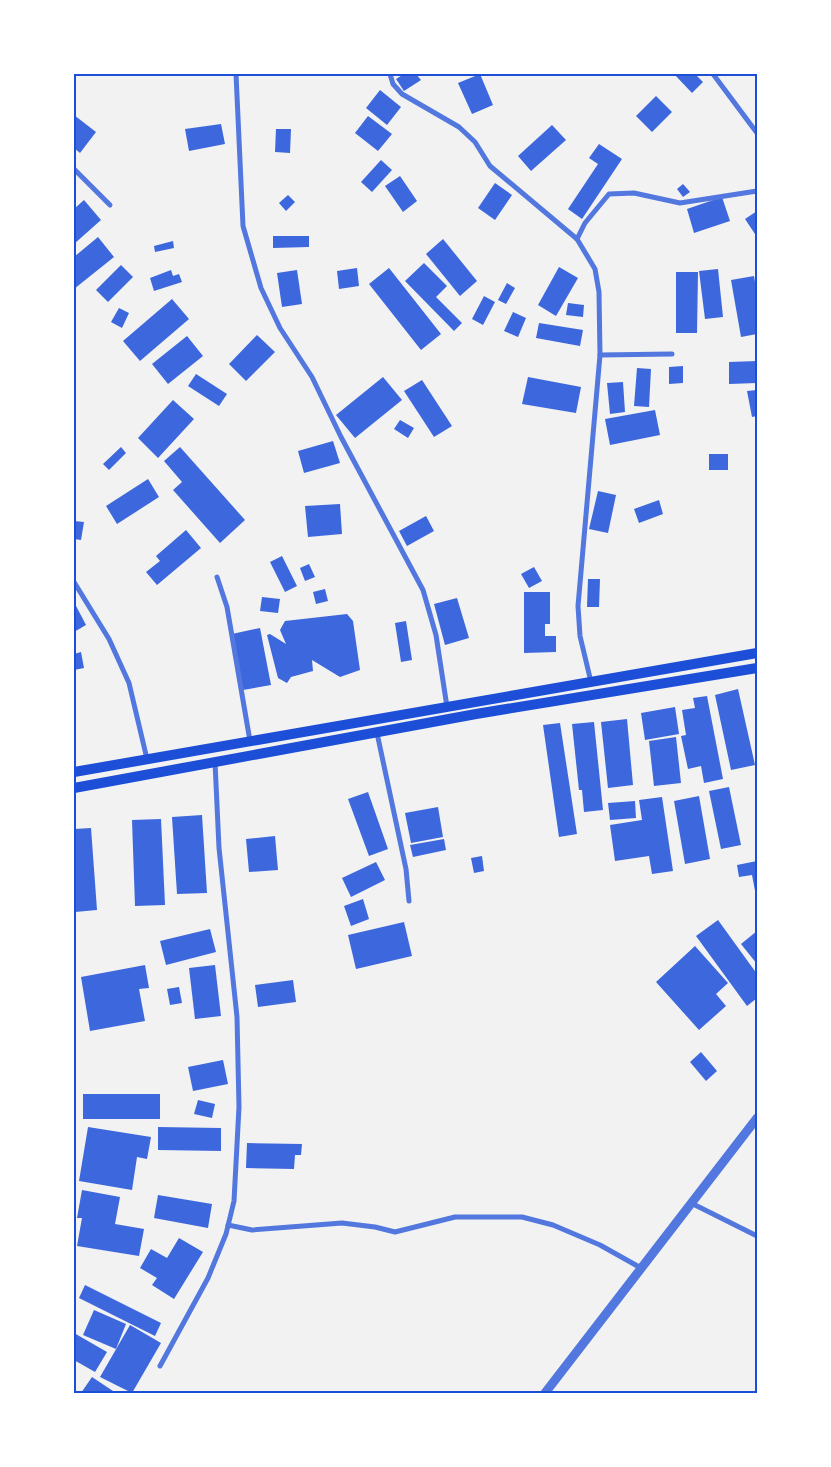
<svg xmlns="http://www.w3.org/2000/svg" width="831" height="1467" font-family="Roboto,sans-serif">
<rect width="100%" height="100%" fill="#f2f2f2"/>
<!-- building -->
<g fill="#3d67dc">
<polygon points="404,74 416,74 421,80 404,91 396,79"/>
<polygon points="480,74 493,105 472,114 458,83"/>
<polygon points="674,74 695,74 703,82 692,93"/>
<polygon points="380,90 401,107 387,125 366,108"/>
<polygon points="656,96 672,112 652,132 636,116"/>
<polygon points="74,115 96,132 80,153 74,148"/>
<polygon points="368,116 392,134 378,151 355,133"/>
<polygon points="221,124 225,144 189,151 185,129"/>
<polygon points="552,125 566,140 531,171 518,156"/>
<polygon points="276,129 291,129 290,153 275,152"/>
<polygon points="599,144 622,159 582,219 568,209 598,164 589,158"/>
<polygon points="381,160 392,170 372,192 361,182"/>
<polygon points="400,176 417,201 403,212 385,186"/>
<polygon points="495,183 512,195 495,220 478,208"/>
<polygon points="683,184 690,192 683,197 677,189"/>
<polygon points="288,195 295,202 286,211 279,203"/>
<polygon points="722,197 730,221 694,233 687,209"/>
<polygon points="84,200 101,220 74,244 74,209"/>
<polygon points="757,211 757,237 745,219"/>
<polygon points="273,236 309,236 309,247 273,248"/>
<polygon points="98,237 114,257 74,289 74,257"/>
<polygon points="443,239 477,281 460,296 426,254"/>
<polygon points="173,241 174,248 155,252 154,246"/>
<polygon points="424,263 447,286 436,297 462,323 454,331 405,281"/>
<polygon points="121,265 133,277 108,302 96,290"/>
<polygon points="559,267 578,278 556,316 538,305"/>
<polygon points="357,268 359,286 339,289 337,271"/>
<polygon points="389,268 441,334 421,350 369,284"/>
<polygon points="718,269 723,317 705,319 699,271"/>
<polygon points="171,270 173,276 179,274 182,282 154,291 150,278"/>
<polygon points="297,270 302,304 282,307 277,273"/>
<polygon points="676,272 698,272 697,333 676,333"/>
<polygon points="754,276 757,294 757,334 741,337 731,280"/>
<polygon points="507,283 515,288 506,304 498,300"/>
<polygon points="484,296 495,302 483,325 472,319"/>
<polygon points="172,299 189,319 140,361 123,341"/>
<polygon points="568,303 584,305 583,317 566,315"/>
<polygon points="119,308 129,313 122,328 111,322"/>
<polygon points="513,312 526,318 518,337 504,331"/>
<polygon points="539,323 583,330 580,346 536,338"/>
<polygon points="257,335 275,352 246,381 229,364"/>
<polygon points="187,336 203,356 168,384 152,364"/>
<polygon points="757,361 757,383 729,384 729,362"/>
<polygon points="683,366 683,383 669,384 669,367"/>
<polygon points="637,368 651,369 649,407 634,406"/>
<polygon points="196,374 227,394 219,406 188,386"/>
<polygon points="383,377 402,400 355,438 336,415"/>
<polygon points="528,377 581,387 576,413 522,404"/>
<polygon points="422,380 452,426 434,437 404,391"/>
<polygon points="623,382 625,412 610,414 607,383"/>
<polygon points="757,390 757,416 752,417 747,391"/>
<polygon points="173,400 194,419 158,458 138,438"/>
<polygon points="655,410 660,435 610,445 605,419"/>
<polygon points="400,420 414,428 408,438 394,429"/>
<polygon points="333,441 340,463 304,473 298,451"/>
<polygon points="121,447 126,453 109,470 103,464"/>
<polygon points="180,447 245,520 220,543 173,490 182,482 164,461"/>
<rect x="709" y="454" width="19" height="16"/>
<polygon points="148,479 159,497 117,524 106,506"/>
<polygon points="598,491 616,495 608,533 589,529"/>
<polygon points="659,500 663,514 639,523 634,509"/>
<polygon points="340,504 342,534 308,537 305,506"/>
<polygon points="426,516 434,531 407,546 399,531"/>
<polygon points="74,521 84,522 81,540 74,539"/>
<polygon points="186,530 201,548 157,585 146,572 160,561 156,556"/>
<polygon points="282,556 297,586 285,592 270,562"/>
<polygon points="309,564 315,577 305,581 300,568"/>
<polygon points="534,567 542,581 529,588 521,574"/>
<polygon points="588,579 600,579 599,607 587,607"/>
<polygon points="325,589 328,601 316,604 313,592"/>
<polygon points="524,592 550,592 550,624 545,624 545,636 556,636 556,652 524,653"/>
<polygon points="262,597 280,599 278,613 260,611"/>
<polygon points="457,598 469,638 445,645 434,604"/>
<polygon points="74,602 86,625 74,632"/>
<polygon points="347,614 353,621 360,670 340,677 312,660 313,671 291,677 287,683 278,678 267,635 270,634 286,644 280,630 285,621"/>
<polygon points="406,621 412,660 401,662 395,623"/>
<polygon points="260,628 271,685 243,690 232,634"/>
<polygon points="81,652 84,668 74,670 74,654"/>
<polygon points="738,689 755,765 731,770 715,695"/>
<polygon points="707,696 723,779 704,783 701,766 688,769 681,736 686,735 682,710 695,708 693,698"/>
<polygon points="675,707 679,734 645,740 641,713"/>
<polygon points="627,719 633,785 608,788 601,722"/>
<polygon points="594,722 603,810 584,812 582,790 579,790 572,724"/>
<polygon points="560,723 577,834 559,837 543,725"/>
<polygon points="676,737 681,783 654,786 649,741"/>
<polygon points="729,787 741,845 721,849 709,791"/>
<polygon points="368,792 388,849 369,856 348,799"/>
<polygon points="699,796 710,859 685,864 674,801"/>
<polygon points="662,797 673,871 652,874 649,856 615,861 610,825 642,820 639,800"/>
<polygon points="635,801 636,818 610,820 608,803"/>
<polygon points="438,807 443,837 411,843 405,813"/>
<polygon points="202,815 207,893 177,894 172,817"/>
<polygon points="161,819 165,905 135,906 132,820"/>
<polygon points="91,828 97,910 75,912 74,829"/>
<polygon points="275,836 278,870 249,872 246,839"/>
<polygon points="444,839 446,850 413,857 410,845"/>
<polygon points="482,856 484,871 474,873 471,858"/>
<polygon points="757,861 757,896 756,896 752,875 739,877 737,865"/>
<polygon points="376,862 385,880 351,897 342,878"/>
<polygon points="363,899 369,919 351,926 344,906"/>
<polygon points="718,920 757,974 757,998 747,1006 696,936"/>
<polygon points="404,922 412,956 356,969 348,935"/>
<polygon points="210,929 216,952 166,965 160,941"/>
<polygon points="757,931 757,964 741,944"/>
<polygon points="695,946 728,983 716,994 726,1006 699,1030 656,982"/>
<polygon points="145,965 149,988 139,989 145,1021 90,1031 81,977"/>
<polygon points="215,965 221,1016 195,1019 189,968"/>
<polygon points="293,980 296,1002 258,1007 255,985"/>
<polygon points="179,987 182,1003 170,1005 167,989"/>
<polygon points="701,1052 717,1071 706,1081 690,1062"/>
<polygon points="223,1060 228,1084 193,1091 188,1067"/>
<rect x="83" y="1094" width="77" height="25"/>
<polygon points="198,1100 215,1104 212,1118 194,1114"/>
<polygon points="88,1127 151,1137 147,1159 137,1157 132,1190 79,1181"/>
<polygon points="158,1127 221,1128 221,1151 158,1150"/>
<polygon points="247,1143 302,1144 301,1155 295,1155 294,1169 246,1168"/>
<polygon points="82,1190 120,1197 115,1224 144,1229 139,1256 77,1246 82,1218 77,1218"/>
<polygon points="158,1195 212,1204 208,1228 154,1218"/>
<polygon points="179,1238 203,1252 174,1299 152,1285 157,1278 140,1268 151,1249 167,1258"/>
<polygon points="85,1285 161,1323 155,1336 79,1298"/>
<polygon points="94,1310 126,1324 116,1349 83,1335"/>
<polygon points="130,1325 161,1343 132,1393 100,1377"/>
<polygon points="74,1333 107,1352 95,1372 74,1360"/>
<polygon points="92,1377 113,1391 111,1393 81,1393"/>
</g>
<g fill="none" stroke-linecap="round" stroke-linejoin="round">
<!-- minor -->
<g stroke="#5277de" stroke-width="5">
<polyline points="236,74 243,226 261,288 280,328 312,377 341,437 423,590 436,635 447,707"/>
<polyline points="390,74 393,84 402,94 459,127 475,142 490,166 577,239 595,269 599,292 600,355 578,606 580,636 591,682"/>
<polyline points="713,74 757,133"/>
<polyline points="74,169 110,205"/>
<polyline points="577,239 585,223 609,194 634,193 680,203 757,191"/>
<polyline points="600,355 672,354"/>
<polyline points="217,577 227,607 250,741"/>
<polyline points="74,582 109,639 129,683 147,759"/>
<polyline points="377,733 406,869 409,901"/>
<polyline points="691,1203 757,1236"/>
<polyline points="228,1225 252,1230 342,1223 375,1227 395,1232 455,1217 522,1217 553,1225 600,1245 641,1268"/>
<polyline points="160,1366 208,1278 226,1234 234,1201 239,1107 237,1017 219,848 215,762"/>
</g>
<!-- tertiary -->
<polyline stroke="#5277de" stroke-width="9" points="545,1393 757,1118"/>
<!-- secondary -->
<g stroke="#1d4ed8" stroke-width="10">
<polyline points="74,772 757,653"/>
<polyline points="74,788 476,714 757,668"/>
</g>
</g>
<!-- border -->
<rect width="831" height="1467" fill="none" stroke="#ffffff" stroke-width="150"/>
<rect x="75" y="75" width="681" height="1317" fill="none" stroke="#1d4ed8" stroke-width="2"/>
</svg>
